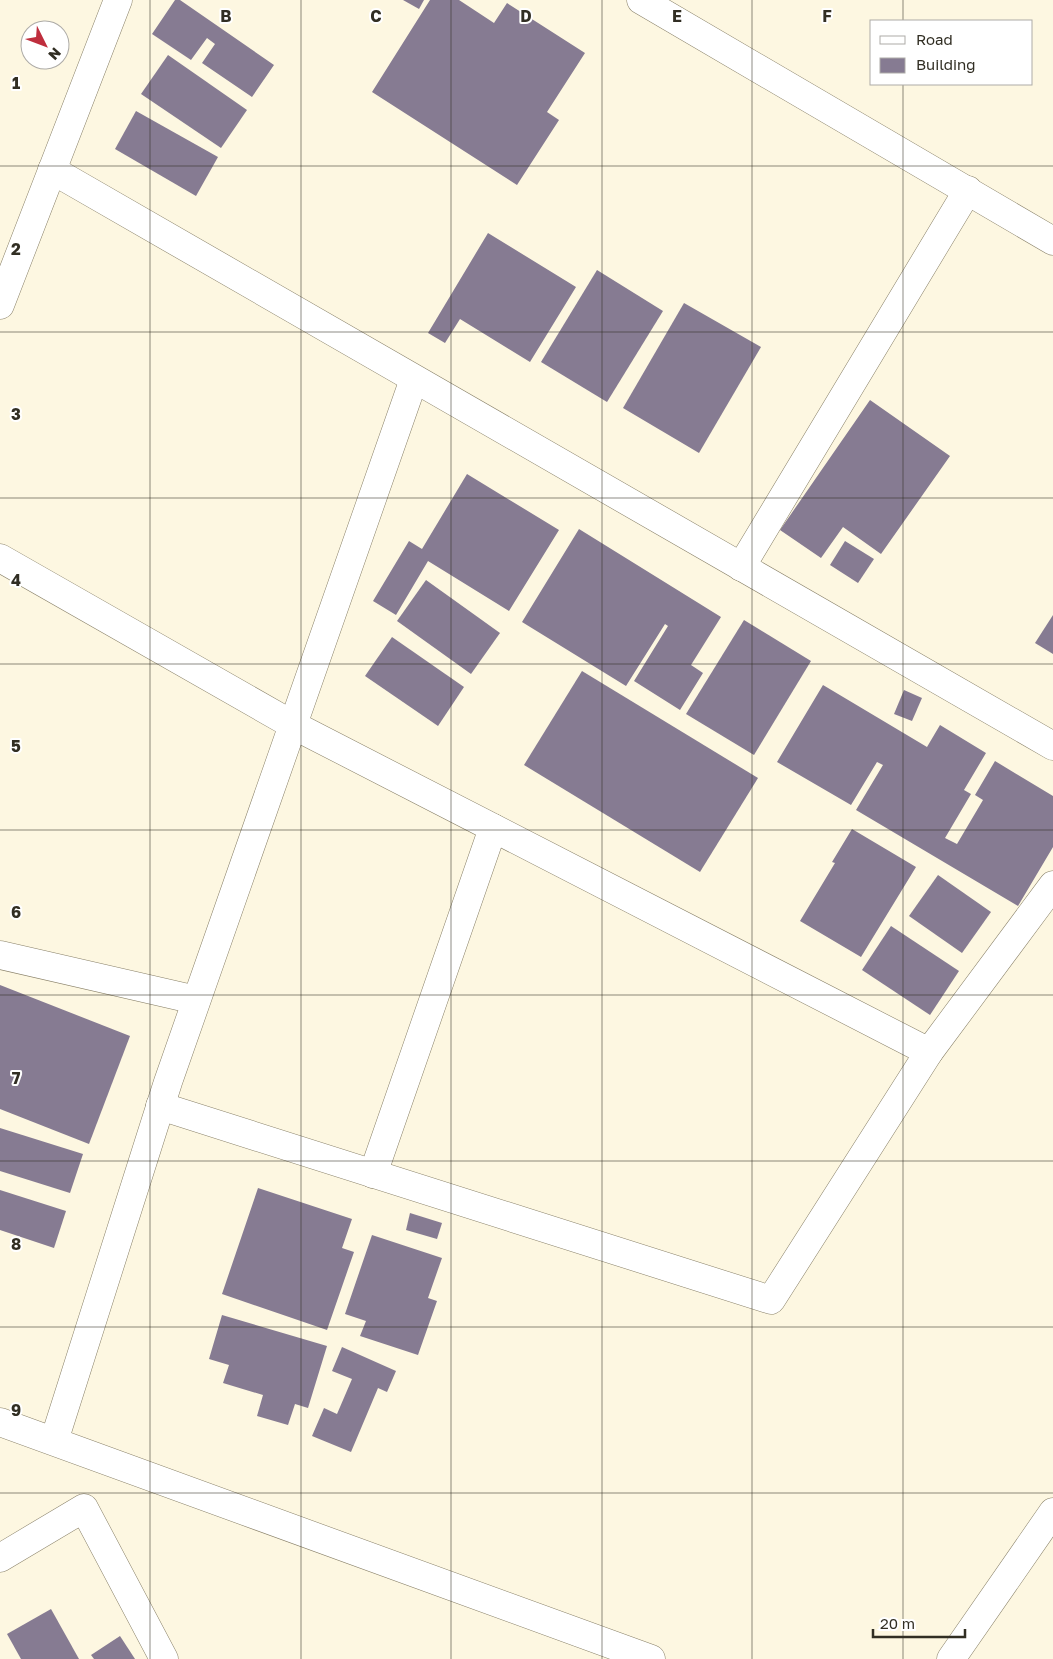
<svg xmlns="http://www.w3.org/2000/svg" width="1053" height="1659" font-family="'Golos Text',sans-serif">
<rect width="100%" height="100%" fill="#fdf7e1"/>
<!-- building -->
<g fill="#867b92">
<polygon points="175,0 180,0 274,65 252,97 202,63 215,44 207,38 191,60 152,34"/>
<polygon points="403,0 424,0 419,9"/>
<polygon points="430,0 459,0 494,23 507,3 585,53 547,112 559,120 517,185 372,92"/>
<polygon points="168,55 247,110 221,148 141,94"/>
<polygon points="136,111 218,157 196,196 115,149"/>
<polygon points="488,233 576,287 530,362 460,319 445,343 428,333"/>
<polygon points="597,270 663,311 607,402 541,362"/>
<polygon points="684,303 761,347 699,453 623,408"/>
<polygon points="870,400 950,456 881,554 843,527 821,558 780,530"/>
<polygon points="467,474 559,530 509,611 428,561 396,615 373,601 409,541 422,549"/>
<polygon points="579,529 721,617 691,665 703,673 680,710 634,681 668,626 665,624 626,686 522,622"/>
<polygon points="845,541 874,559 858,583 830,565"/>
<polygon points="426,580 500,633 471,674 397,621"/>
<polygon points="1053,615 1053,654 1035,643"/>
<polygon points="744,620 811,661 754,755 686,714"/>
<polygon points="392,637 464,687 438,726 365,676"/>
<polygon points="582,671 758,778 700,872 524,765"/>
<polygon points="823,685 927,747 940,725 986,753 964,790 971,794 945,838 957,844 983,800 975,795 995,761 1053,796 1053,847 1018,906 856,810 883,765 877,762 851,805 777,762"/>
<polygon points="904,690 922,698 912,721 894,714"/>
<polygon points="852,829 916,867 861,957 800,921 835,863 832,862"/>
<polygon points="938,875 991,912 962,953 909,916"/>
<polygon points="891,926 959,971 930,1015 862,970"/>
<polygon points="0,985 130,1036 89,1144 0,1109"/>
<polygon points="0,1128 83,1154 70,1193 0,1171"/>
<polygon points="258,1188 352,1219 342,1248 354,1252 327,1330 222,1294"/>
<polygon points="0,1190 66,1211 54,1248 0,1230"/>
<polygon points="410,1213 442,1223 437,1239 406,1230"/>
<polygon points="372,1235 442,1258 428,1298 437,1301 418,1355 360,1336 366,1321 345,1314"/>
<polygon points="222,1315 327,1346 308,1408 295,1404 288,1425 257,1416 263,1395 223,1383 229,1365 209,1359"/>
<polygon points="342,1347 396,1371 387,1392 378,1388 351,1452 312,1436 324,1408 337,1414 352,1379 332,1371"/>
<polygon points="51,1609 79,1659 21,1659 7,1634"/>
<polygon points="120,1636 135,1659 94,1659 91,1655"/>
</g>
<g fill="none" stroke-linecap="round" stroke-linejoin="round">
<!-- street casing -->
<g stroke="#898169" stroke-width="29">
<g id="street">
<polyline points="641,0 1053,241"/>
<polyline points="52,170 1053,746"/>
<polyline points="0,305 118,0"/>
<polyline points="0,558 293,725 929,1052 1053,885"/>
<polyline points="741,567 968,190"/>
<polyline points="0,955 196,1000"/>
<polyline points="160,1106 771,1300 929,1052"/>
<polyline points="373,1174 493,828"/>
<polyline points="0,1422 651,1659"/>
<polyline points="54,1441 168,1082 414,379"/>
<polyline points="0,1558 84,1508 164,1659"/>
<polyline points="951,1659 1053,1512"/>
</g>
</g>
<!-- street -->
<use href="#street" stroke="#fff" stroke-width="28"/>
</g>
<!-- grid -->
<path fill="none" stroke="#312e23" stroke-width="1" stroke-opacity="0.55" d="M150 0V1659M301 0V1659M451 0V1659M602 0V1659M752 0V1659M903 0V21M903 84V1659M0 166H1053M0 332H1053M0 498H1053M0 664H1053M0 830H1053M0 995H1053M0 1161H1053M0 1327H1053M0 1493H1053"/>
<g font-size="16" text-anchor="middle" font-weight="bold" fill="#312e23" stroke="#fff" stroke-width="4" stroke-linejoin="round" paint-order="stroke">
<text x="226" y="22">B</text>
<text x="376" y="22">C</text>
<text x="526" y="22">D</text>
<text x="677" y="22">E</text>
<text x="827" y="22">F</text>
<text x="16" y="89">1</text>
<text x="16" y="255">2</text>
<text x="16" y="420">3</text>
<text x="16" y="586">4</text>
<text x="16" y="752">5</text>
<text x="16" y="918">6</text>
<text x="16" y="1084">7</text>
<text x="16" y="1250">8</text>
<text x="16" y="1416">9</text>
</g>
<!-- legend -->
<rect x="870" y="20" width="162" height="65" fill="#ffffff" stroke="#adaba7"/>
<rect x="880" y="36" width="25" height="8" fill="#ffffff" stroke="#adaba7"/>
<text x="916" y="45" font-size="15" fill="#312e23">Road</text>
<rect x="880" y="58" width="25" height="15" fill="#867b92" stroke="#adaba7"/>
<text x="916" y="70" font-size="15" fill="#312e23">Building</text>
<!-- north arrow -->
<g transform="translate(45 45) rotate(132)"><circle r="24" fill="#ffffff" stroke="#adaba7"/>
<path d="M0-4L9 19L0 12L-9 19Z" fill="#bf2e3d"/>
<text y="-8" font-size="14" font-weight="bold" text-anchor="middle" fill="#312e23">N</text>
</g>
<!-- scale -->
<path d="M873 1629v8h92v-8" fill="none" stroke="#312e23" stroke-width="2.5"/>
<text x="880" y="1629" font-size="15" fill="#312e23" stroke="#ffffff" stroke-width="4" paint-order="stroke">20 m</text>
</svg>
